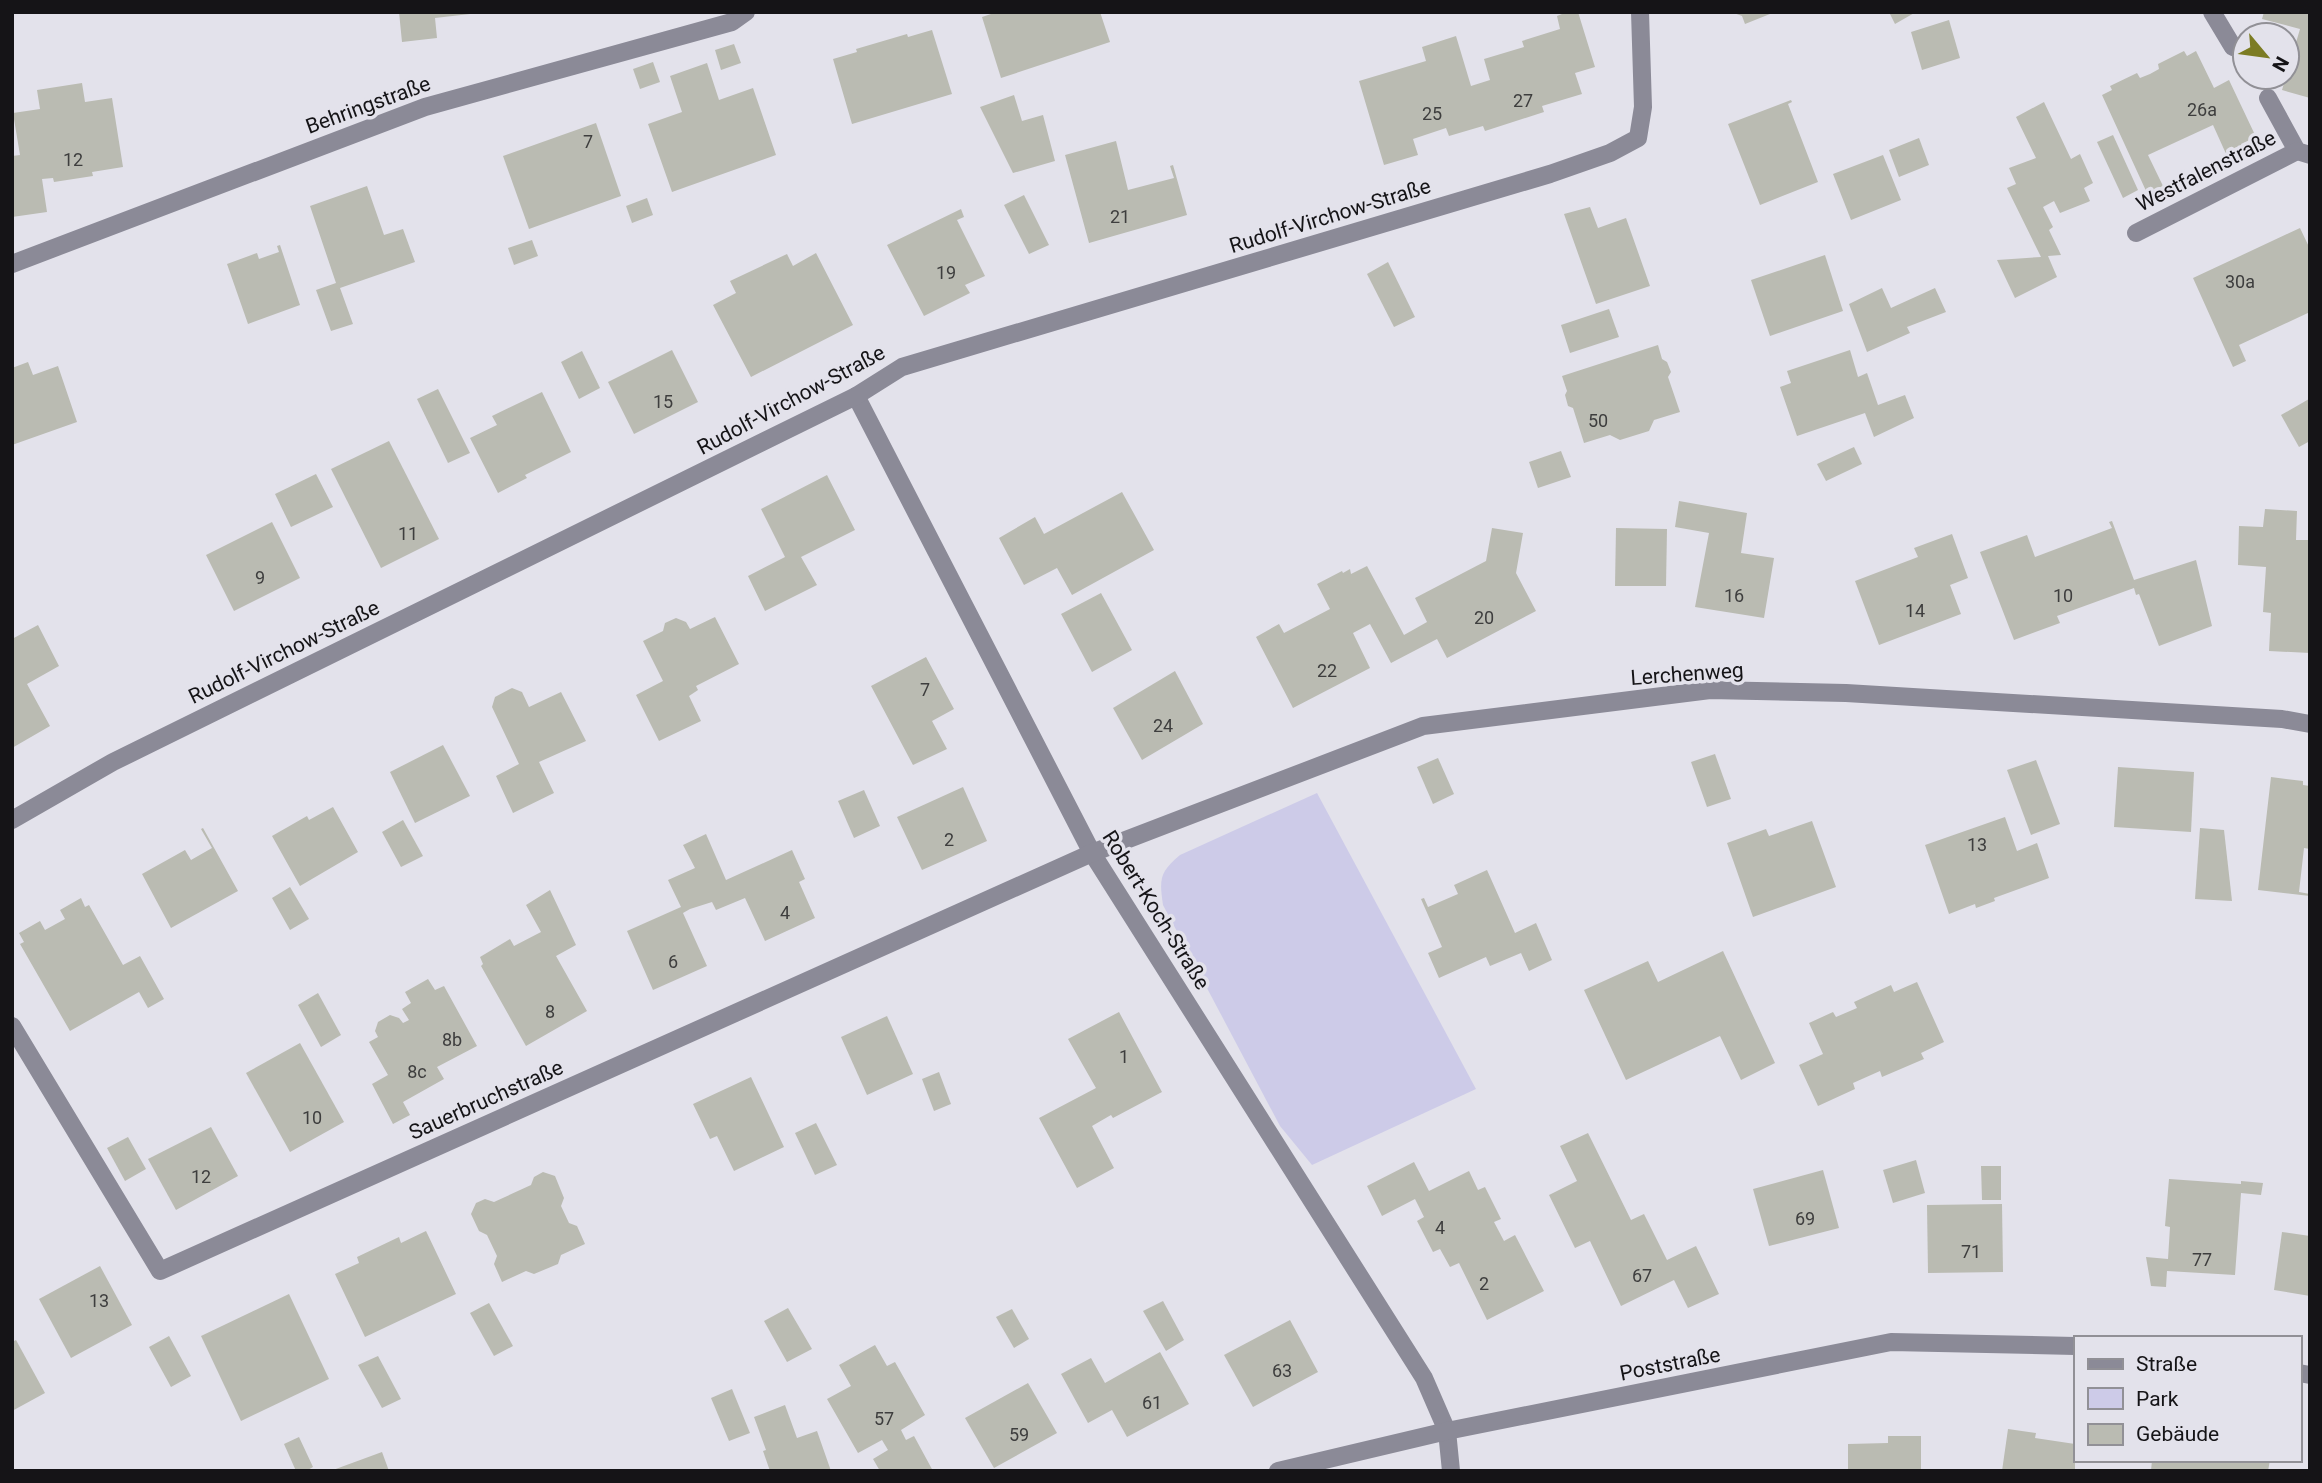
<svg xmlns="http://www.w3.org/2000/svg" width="2322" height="1483" font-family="Roboto,sans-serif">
<rect width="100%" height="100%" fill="#e3e2eb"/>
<!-- green -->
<path fill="#cdcbe8" d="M1317 793 1476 1089 1312 1165 1280 1126 1163 905C1159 878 1160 872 1180 855Z"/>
<!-- building -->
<g fill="#babbb2">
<polygon points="399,12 470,12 470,14 435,18 437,38 402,42"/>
<polygon points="997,12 1100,12 1110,42 1001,78 982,17"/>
<polygon points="1567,12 1578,12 1595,67 1575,73 1582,94 1542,106 1544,112 1485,131 1483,126 1449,136 1446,128 1413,139 1418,155 1384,165 1359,81 1426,61 1422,47 1456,36 1471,86 1490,80 1484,59 1524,47 1522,41 1560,29 1557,16"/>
<polygon points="1731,12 1775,12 1745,24 1742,16"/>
<polygon points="1889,12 1916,12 1895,24"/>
<polygon points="2264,12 2310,12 2310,98 2282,90 2300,29 2262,19"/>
<polygon points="1949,20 1960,58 1922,70 1911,32"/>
<polygon points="932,30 952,94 852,124 833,59 857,52 856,49 907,34 908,37"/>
<polygon points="734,44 741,63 721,70 715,50"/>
<polygon points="2184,51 2187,56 2196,51 2214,88 2229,80 2256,137 2241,144 2242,148 2227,156 2213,125 2148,155 2163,186 2147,193 2102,95 2112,90 2110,86 2137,73 2140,78 2150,74 2159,69 2158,64"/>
<polygon points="653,62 660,82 640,89 633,69"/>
<polygon points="707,63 719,100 753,88 776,155 672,192 648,124 682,112 670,76"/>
<polygon points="82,83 85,102 112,98 123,167 92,172 93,176 54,182 53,178 42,179 47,212 12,217 12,156 20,155 13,113 40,109 37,90"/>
<polygon points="1014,95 1022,121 1043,115 1055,161 1013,173 980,107"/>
<polygon points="1791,100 1792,102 1788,104 1818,182 1760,205 1728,124"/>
<polygon points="2044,102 2071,159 2080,154 2093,183 2084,188 2090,201 2088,202 2060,213 2054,201 2043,207 2053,227 2049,230 2061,255 2048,256 2057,277 2015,298 1997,260 2041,257 2007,188 2016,184 2009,168 2036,158 2016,117"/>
<polygon points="596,123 621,196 529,229 503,156"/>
<polygon points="2113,135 2138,190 2123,198 2097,142"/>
<polygon points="1919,138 1929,165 1899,177 1889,150"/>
<polygon points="1116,141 1128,190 1174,178 1170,166 1173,165 1187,215 1089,243 1065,155"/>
<polygon points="1883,155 1901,200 1851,220 1833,174"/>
<polygon points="367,186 384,235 403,229 415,262 340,288 353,324 331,331 316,290 336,283 310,206"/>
<polygon points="1024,195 1049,245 1029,254 1004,205"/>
<polygon points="647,198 653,215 632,223 626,206"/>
<polygon points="1590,207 1598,228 1626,218 1650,286 1596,304 1564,214"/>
<polygon points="961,209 964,217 957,220 985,276 965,285 970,293 924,316 887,245"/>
<polygon points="2300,228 2310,249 2310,312 2239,345 2246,361 2233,367 2193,278"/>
<polygon points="532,240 538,256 514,265 508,248"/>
<polygon points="280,245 300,305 248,324 227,264 257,253 259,259 279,252 277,246"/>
<polygon points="816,253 853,325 751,377 713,305 736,293 730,281 787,254 793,266"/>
<polygon points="1825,255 1843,311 1770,336 1751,280"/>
<polygon points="1388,262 1415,317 1394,327 1367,274"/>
<polygon points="1882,288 1891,308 1935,288 1946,312 1907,327 1910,333 1867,352 1849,304"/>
<polygon points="1609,309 1619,337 1570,353 1561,325"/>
<polygon points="1658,345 1662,359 1667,362 1671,372 1668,377 1680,412 1654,420 1649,431 1620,440 1610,435 1584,443 1573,408 1568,406 1565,395 1567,391 1562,376"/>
<polygon points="672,350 698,402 634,434 608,382"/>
<polygon points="1850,350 1858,377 1867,373 1878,405 1905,395 1914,418 1874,437 1865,413 1797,436 1780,387 1791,383 1787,371"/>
<polygon points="582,351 600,388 579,399 561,362"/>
<polygon points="28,362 33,375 58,366 77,422 12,445 12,368"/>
<polygon points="438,389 470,453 448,463 417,399"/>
<polygon points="542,392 571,452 525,475 527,478 498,493 470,438 497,425 492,416"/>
<polygon points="2309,399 2310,441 2299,447 2281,415"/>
<polygon points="389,441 439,539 381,568 331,469"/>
<polygon points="1854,447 1862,464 1826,481 1817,464"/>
<polygon points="1561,451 1571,477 1538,488 1529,462"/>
<polygon points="316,474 333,507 291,527 275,494"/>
<polygon points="827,475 855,530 801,557 817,585 765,611 748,576 785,557 761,509"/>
<polygon points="1122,492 1154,550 1072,595 1057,568 1024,585 999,538 1035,517 1044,534"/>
<polygon points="1679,501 1747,513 1741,553 1774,558 1764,618 1695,607 1709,533 1675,527"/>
<polygon points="2265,509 2297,511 2296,540 2310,540 2310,653 2269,651 2271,613 2263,612 2266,567 2238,565 2239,526 2263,527"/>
<polygon points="2112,521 2134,580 2196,560 2212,626 2159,646 2139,594 2136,595 2134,588 2057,616 2060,623 2014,640 1980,552 2027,535 2035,557 2112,528 2109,522"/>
<polygon points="272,522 300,578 234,611 206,555"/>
<polygon points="1492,528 1523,533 1516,573 1536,611 1447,658 1437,639 1391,663 1370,624 1353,633 1370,668 1293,708 1256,637 1279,624 1284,633 1330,609 1317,584 1342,571 1343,573 1350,569 1351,574 1367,566 1404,635 1427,622 1415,598 1486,561"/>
<polygon points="1616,528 1667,529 1666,586 1615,586"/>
<polygon points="1952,534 1968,578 1950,585 1961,614 1879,645 1855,581 1918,557 1914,548"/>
<polygon points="1101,593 1132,650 1092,672 1061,614"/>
<polygon points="715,617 739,664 696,686 698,690 689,696 701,721 659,741 636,695 663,681 643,641 663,631 665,623 676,618 686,622 690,629"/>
<polygon points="38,625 59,666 27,684 50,726 12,748 12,639"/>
<polygon points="926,657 954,709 932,721 947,749 913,765 871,686"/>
<polygon points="1175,671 1203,724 1142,760 1113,708"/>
<polygon points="512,688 522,692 529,707 561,692 586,741 539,762 554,793 513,813 496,776 519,764 492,707 495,697"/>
<polygon points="443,745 470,796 415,823 390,772"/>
<polygon points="1715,754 1731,799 1707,807 1691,762"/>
<polygon points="1438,758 1454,794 1433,804 1417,767"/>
<polygon points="2036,760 2060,824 2031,835 2007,770"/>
<polygon points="2118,767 2194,772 2191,832 2114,827"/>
<polygon points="2271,777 2303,781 2303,785 2310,786 2310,849 2304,848 2299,892 2310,894 2310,896 2258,890"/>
<polygon points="963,787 987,841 922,870 897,817"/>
<polygon points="864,790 880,826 854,838 838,801"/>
<polygon points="333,807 358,852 300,886 272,836 307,816 309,820"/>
<polygon points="2005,817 2017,851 2037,843 2049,878 1994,898 1995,901 1976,908 1975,904 1949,914 1925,845"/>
<polygon points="403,820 423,856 401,867 382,832"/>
<polygon points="1812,821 1836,887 1753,917 1727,843 1766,829 1769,836"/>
<polygon points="203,828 238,891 171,928 142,874 185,850 191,860 212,848 201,829"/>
<polygon points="2200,828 2224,830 2232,901 2195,899"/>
<polygon points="706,834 726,880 792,850 805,879 799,882 815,918 765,941 745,898 716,910 712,902 690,909 683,913 707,966 653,990 627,931 681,907 668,880 695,868 683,845"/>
<polygon points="1487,870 1515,933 1536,923 1552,960 1529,971 1521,953 1490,966 1486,957 1439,978 1428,953 1442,947 1421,899 1424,898 1428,907 1458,894 1454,885"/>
<polygon points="290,887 309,919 290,930 272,898"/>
<polygon points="550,890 576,945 556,956 587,1011 526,1046 481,966 483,964 480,957 510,939 514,946 541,932 526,905"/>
<polygon points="81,898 85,907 89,905 123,965 140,956 164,999 148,1008 139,992 70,1031 20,944 24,942 19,933 40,921 45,930 65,919 60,910"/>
<polygon points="1723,951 1775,1063 1741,1080 1720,1036 1626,1080 1584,990 1648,961 1658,982"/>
<polygon points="428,979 435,990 444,986 477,1046 437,1067 444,1079 403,1102 410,1115 393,1124 372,1084 388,1075 369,1042 378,1037 375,1031 378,1022 390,1015 399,1018 403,1023 409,1020 402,1009 411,1003 405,992"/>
<polygon points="1917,982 1944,1042 1921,1053 1924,1059 1882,1077 1880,1071 1853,1083 1855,1089 1818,1106 1799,1065 1823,1054 1809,1023 1833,1012 1836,1017 1857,1008 1854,1002 1891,985 1894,992"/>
<polygon points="318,993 341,1035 321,1047 298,1005"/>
<polygon points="1119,1012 1162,1092 1113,1118 1111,1115 1092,1126 1114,1168 1077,1188 1039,1118 1096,1088 1068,1039"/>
<polygon points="887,1016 913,1074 867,1095 841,1037"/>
<polygon points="300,1043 344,1122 290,1152 246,1073"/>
<polygon points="939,1072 951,1104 934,1111 922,1079"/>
<polygon points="751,1077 784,1147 734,1171 717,1136 710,1139 693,1104"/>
<polygon points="816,1123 837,1165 815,1175 795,1133"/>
<polygon points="211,1127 238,1176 176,1210 148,1159"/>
<polygon points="1588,1133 1631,1220 1644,1214 1667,1260 1696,1246 1719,1294 1688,1308 1674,1280 1621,1306 1590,1241 1575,1248 1549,1195 1577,1181 1560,1146"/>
<polygon points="128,1137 146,1169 125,1181 107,1148"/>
<polygon points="1916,1160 1925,1193 1893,1203 1883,1170"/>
<polygon points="1414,1162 1429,1191 1469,1171 1478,1190 1485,1187 1501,1219 1494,1222 1504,1241 1515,1235 1544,1291 1487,1320 1459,1263 1450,1267 1440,1249 1433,1252 1417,1221 1424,1217 1415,1199 1382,1216 1367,1186"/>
<polygon points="1981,1166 2001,1166 2001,1200 1982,1200"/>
<polygon points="1823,1170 1839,1228 1769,1246 1753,1189"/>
<polygon points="543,1172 555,1176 564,1198 561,1206 569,1223 577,1226 585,1244 561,1255 558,1264 534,1274 526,1271 502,1282 494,1264 497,1256 487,1235 479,1231 471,1214 476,1203 485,1199 494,1202 531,1185 534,1177"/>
<polygon points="2169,1179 2241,1184 2241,1181 2263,1183 2261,1195 2241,1193 2235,1275 2167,1271 2166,1287 2151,1286 2146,1257 2168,1259 2170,1227 2165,1226"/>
<polygon points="2002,1204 2003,1272 1928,1273 1927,1205"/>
<polygon points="426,1231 456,1294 365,1337 335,1274 359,1263 357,1257 399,1237 401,1243"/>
<polygon points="2282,1232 2310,1236 2310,1296 2274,1290"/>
<polygon points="100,1266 132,1325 71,1358 39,1299"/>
<polygon points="289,1294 329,1379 241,1421 201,1336"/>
<polygon points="1163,1301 1184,1340 1166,1351 1143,1311"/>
<polygon points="489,1303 513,1346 494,1356 470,1313"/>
<polygon points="788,1308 812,1349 787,1362 764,1321"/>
<polygon points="1012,1309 1029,1339 1014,1348 996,1317"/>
<polygon points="1290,1320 1318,1372 1253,1407 1224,1355"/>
<polygon points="169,1336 191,1376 171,1387 149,1347"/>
<polygon points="16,1340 45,1393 12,1411 12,1342"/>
<polygon points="875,1345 887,1366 895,1362 925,1415 901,1430 906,1440 914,1436 933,1471 880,1471 873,1459 888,1450 882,1440 858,1453 827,1399 851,1386 839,1365"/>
<polygon points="1160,1352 1189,1404 1127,1437 1112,1410 1088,1423 1061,1374 1091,1358 1105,1383"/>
<polygon points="378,1356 401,1399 382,1408 358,1365"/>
<polygon points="1028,1383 1057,1433 994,1468 965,1418"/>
<polygon points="732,1389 750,1433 729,1441 711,1398"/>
<polygon points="785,1405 797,1438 817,1431 831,1471 770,1471 763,1451 766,1450 754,1417"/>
<polygon points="2008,1429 2036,1433 2035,1438 2075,1444 2075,1471 2002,1471"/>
<polygon points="1888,1436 1921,1436 1921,1471 1848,1471 1848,1444 1888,1443"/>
<polygon points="299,1437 313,1467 306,1471 296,1471 284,1444"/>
<polygon points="382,1452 389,1471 333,1471 333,1470"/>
<polygon points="2152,1460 2270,1460 2268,1471 2151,1471"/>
</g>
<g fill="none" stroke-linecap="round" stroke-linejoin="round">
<!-- minor -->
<g stroke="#8b8a97" stroke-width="18">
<polyline points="2212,12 2233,47"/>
<polyline points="2268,98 2297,151 2310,155"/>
<polyline points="2136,233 2297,151"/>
<polyline points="12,264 425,107 732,22 746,12"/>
<polyline points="856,396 1092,853 1424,1378 1447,1431 1451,1471"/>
<polyline points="12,820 113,762 856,396 902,367 1550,174 1610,153 1638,138 1643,107 1640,12"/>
<polyline points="12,1026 160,1271 1092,853 1423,726 1710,690 1846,693 2282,719 2310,724"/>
<polyline points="2299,1373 2310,1375"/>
<polyline points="1278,1471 1447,1431 1891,1342 2075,1346"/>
</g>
</g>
<g text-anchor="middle" stroke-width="7" stroke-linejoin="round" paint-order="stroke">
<!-- number labels -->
<g font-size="18" fill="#3e3e3e">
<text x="1523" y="107">27</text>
<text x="2202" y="116">26a</text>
<text x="1432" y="120">25</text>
<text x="588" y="148">7</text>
<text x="73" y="166">12</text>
<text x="1120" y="223">21</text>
<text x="946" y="279">19</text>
<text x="2240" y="288">30a</text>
<text x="663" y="408">15</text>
<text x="1598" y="427">50</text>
<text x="408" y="540">11</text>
<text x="260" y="584">9</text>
<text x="1734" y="602">16</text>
<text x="2063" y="602">10</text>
<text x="1915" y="617">14</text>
<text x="1484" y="624">20</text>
<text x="1327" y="677">22</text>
<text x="925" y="696">7</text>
<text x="1163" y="732">24</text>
<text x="949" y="846">2</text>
<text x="1977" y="851">13</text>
<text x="785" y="919">4</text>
<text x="673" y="968">6</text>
<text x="550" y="1018">8</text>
<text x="452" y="1046">8b</text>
<text x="1124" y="1063">1</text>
<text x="417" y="1078">8c</text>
<text x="312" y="1124">10</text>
<text x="201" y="1183">12</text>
<text x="1805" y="1225">69</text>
<text x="1440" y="1234">4</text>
<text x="1971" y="1258">71</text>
<text x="2202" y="1266">77</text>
<text x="1642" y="1282">67</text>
<text x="1484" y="1290">2</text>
<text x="99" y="1307">13</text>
<text x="1282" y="1377">63</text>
<text x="1152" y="1409">61</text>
<text x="884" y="1425">57</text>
<text x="1019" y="1441">59</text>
</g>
<!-- street labels -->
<g font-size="21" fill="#151417" stroke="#e3e2eb">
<text transform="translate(368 105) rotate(-20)" y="7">Behringstraße</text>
<text transform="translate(2206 171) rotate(-27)" y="7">Westfalenstraße</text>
<text transform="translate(1330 216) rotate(-17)" y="7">Rudolf-Virchow-Straße</text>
<text transform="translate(791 400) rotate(-28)" y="7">Rudolf-Virchow-Straße</text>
<text transform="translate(284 652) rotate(-26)" y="7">Rudolf-Virchow-Straße</text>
<text transform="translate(1687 674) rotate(-4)" y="7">Lerchenweg</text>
<text transform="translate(1156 910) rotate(58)" y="7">Robert-Koch-Straße</text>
<text transform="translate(486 1100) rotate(-24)" y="7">Sauerbruchstraße</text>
<text transform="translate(1670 1364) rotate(-11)" y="7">Poststraße</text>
</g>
</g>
<!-- border -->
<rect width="2322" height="1483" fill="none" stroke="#151417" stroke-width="28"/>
<!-- legend -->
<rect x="2074" y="1336" width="228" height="126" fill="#e3e2eb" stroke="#919096" stroke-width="2"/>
<rect x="2088" y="1359" width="35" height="10" fill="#8b8a97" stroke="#919096" stroke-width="2"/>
<text x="2136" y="1371" font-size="21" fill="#151417">Straße</text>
<rect x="2088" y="1388" width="35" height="21" fill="#cdcbe8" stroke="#919096" stroke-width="2"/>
<text x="2136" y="1406" font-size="21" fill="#151417">Park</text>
<rect x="2088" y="1424" width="35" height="21" fill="#babbb2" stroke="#919096" stroke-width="2"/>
<text x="2136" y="1441" font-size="21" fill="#151417">Gebäude</text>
<!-- north arrow -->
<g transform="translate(2266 56) rotate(119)"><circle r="33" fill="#e3e2eb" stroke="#919096" stroke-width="2"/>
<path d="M0-5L12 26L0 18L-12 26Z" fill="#7c7c23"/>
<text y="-10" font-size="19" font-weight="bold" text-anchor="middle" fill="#151417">N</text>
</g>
</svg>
